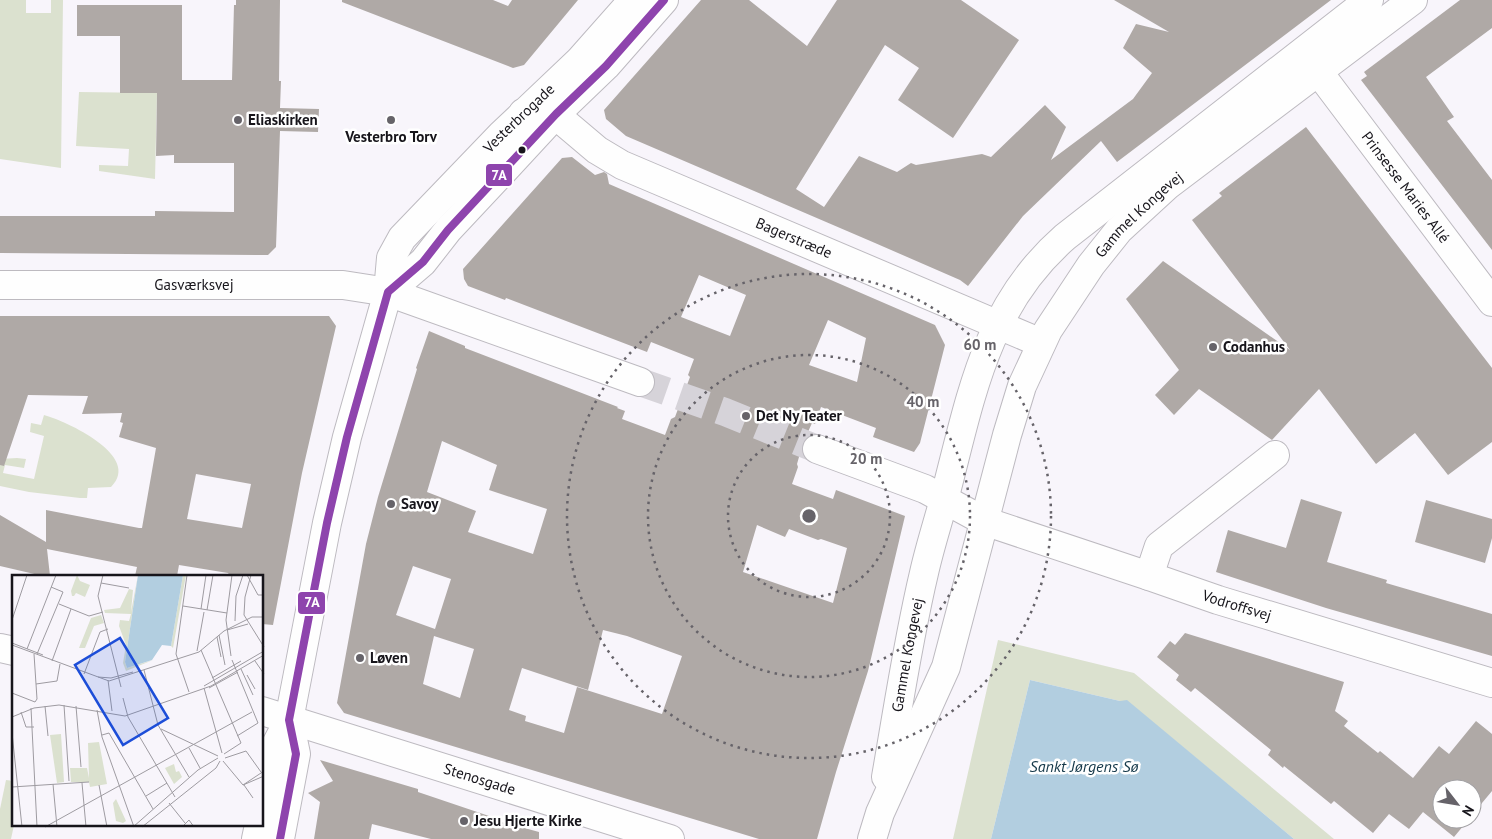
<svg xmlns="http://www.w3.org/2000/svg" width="1492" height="839" font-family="'PT Sans',sans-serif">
<rect width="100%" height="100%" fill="#f8f5fb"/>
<!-- green -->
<g fill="#dbe1cf">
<polygon points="0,0 26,0 26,13 51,13 51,0 63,0 61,168 0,159"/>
<polygon points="79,92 157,93 155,179 99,171 99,165 128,166 129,149 76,146"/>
<path d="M44 415C66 421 143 456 111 487L88 488 87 498H80L29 492 0 486V459L17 458 26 459 24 468 5 465 3 473 34 479 44 436 30 432 31 423 41 425Z"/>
<polygon points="998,640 1134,673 1334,839 1294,839 1127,701 1120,701 1030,680 991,839 953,839"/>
<polygon points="6,780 14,781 14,825 11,839 0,839 0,809"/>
</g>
<!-- water -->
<polygon fill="#b2cee0" points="1030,680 1120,701 1127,700 1294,839 991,839"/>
<!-- building -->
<g fill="#afa9a6" fill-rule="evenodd">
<polygon points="236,0 280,0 279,81 281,81 280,108 319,109 318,132 280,131 276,247 268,255 0,253 0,216 155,216 155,211 234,212 234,163 174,163 174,155 156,156 157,93 120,93 120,36 77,36 77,5 182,5 182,80 232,80 234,5 236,5"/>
<polygon points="342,0 493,0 508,6 512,0 578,0 524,65 513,68 342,2"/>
<polygon points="701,0 749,0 807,46 837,0 961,0 1019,40 953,138 898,100 919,68 885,45 796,189 824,207 859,156 897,172 911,163 916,165 982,154 991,157 1045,105 1066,127 1051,160 1133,99 1152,73 1123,48 1136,24 1169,32 1114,0 1331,0 1117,162 1101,141 1023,216 968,286 960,280 875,243 626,136 606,119 604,110"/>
<polygon points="1460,0 1492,0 1492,28 1426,77 1454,117 1447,121 1492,180 1492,250 1361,80 1367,76 1364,72"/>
<polygon points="1306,127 1492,368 1492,442 1448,475 1415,433 1376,464 1319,389 1272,440 1199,389 1174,415 1155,395 1179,370 1126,299 1163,261 1290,350 1192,220 1222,196 1219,193"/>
<path d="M572 157 595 175 604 172 607 174 609 184 935 325 945 345 920 443 914 452 873 437 876 428 821 407 815 424 812 423 803 443 797 464 798 467 792 484 833 499 836 490 905 516 868 671 836 772 817 839H759L344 713 337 703 366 544 378 497 417 369 416 368 429 331 465 346V348L618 407 617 408 625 411 622 419 665 435 671 419 675 417 690 377 688 375 694 359 651 342 647 352 506 298 505 300 468 286 464 279 463 269 562 158ZM699 275 746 295 730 336 681 317ZM828 320 866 338 857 382 809 365ZM442 441 497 465 489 490 547 509 533 554 468 532 476 511 427 492ZM757 525 785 537 789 529 818 540 821 539 847 548 833 603 743 572ZM413 566 451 579 435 629 396 615ZM603 630 627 636 682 656 662 714 577 687 564 733 525 721 526 716 509 710 522 668 588 690ZM434 636 474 649 460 698 423 684Z"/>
<path d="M0 316H329L336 326 302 473 273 625 262 624V576H230L228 573 179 565 177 576H135L137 567 47 549 50 576H43L0 566V515L46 542V510L139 528H142L156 448 119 437 123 423 120 422 122 413 82 414 88 396 28 395 4 466 0 465ZM196 474 251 484 242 528 187 519Z"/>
<polygon points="1301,499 1342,512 1327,562 1387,580 1386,583 1492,614 1492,656 1326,608 1216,572 1228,530 1286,548"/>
<polygon points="1426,500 1492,519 1492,538 1485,563 1415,542"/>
<polygon points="1185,633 1344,682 1335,711 1348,721 1344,726 1378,753 1380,751 1413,778 1439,746 1449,754 1476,721 1492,734 1492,791 1472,815 1472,789 1442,789 1442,819 1469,819 1454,837 1423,812 1409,829 1389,814 1373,833 1334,801 1331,804 1284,766 1283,768 1268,755 1271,750 1195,688 1191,692 1176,680 1179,675 1157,657 1170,641 1175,645"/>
<polygon points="320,760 418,789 418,792 492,817 491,819 539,832 539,839 431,839 372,824 369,839 314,839 320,802 308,793 333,781"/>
</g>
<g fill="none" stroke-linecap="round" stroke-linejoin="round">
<!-- minor-tunnel -->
<polyline stroke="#d6d3d9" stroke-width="28" stroke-dasharray="28 14" stroke-linecap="butt" points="640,382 725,412 817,449"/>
<!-- minor casing -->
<g stroke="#bdbac0" stroke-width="30">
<g id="minor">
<path id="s1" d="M1308 58 1492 302"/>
<path id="s2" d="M523 113 534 111 552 112 597 150 622 165 1041 343"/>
<path id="s3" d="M0 285H343L388 292 640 382"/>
<polyline points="388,292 423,262 448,230 508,166 556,114 606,66 664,0"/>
<path id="s4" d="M817 449 925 489 984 521 1149 576 1218 600 1492 683"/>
<polyline points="1149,576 1159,546 1275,455"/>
<polyline points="0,648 14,651"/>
<path id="s5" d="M262 711 670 839"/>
<path id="s6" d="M886 777C898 709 908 640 924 573 930 546 939 519 946 492 971 396 986 306 1065 237L1369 0"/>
<path id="s7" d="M262 806 273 750 289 720 327 523 347 437 388 292 391 258 402 238 501 135 579 61 633 0"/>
<polyline points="256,839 259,825"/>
<polyline points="280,839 296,754 289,720"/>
<path id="s8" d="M872 839 880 813 946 667 1007 435 1022 386 1048 330 1091 265 1119 230 1168 185 1413 0"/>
</g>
</g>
<!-- minor -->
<use href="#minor" stroke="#fefefe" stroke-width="28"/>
<!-- bus-1 casing -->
<g stroke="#fff" stroke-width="11">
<polyline id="bus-1" points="280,839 296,754 289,720 327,523 347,437 388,292 423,262 448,230 556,114 606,66 664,0"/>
</g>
<!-- bus-1 -->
<use href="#bus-1" stroke="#8e44ad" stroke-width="8"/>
</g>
<!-- distance rings -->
<g fill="none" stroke="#666369" stroke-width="2.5" stroke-dasharray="2.5 5">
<circle cx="809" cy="516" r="81"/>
<circle cx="809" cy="516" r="161"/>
<circle cx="809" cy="516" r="242"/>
</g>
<!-- markers -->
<g fill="#666369" stroke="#fff" stroke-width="2">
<circle cx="238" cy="120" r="5"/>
<circle cx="391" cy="120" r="5"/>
<circle cx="1213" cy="347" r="5"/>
<circle cx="746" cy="416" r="5"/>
<circle cx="391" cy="504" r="5"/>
<circle cx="360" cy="658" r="5"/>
<circle cx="464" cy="821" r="5"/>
</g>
<circle fill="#17151b" stroke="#fff" stroke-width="2" cx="522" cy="150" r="4.5"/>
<g text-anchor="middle" stroke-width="5" stroke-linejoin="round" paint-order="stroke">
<!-- street labels -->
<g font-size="15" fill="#17151b" stroke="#fff">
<text dy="5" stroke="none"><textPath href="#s7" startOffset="755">Vesterbrogade</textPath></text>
<text dy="5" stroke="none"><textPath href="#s1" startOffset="162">Prinsesse Maries Allé</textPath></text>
<text dy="5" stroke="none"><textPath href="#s8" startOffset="688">Gammel Kongevej</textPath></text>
<text dy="5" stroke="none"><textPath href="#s2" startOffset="304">Bagerstræde</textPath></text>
<text dy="5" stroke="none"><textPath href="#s3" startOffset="194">Gasværksvej</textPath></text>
<text dy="5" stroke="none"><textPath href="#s4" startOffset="449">Vodroffsvej</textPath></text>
<text dy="5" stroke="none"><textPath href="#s6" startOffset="124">Gammel Kongevej</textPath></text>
<text dy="5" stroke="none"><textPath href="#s5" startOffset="228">Stenosgade</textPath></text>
</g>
<!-- poi labels -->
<g font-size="15" font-weight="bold" fill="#17151b" stroke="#fff" text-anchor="start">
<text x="248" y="125">Eliaskirken</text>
<text x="391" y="142" text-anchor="middle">Vesterbro Torv</text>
<text x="1223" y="352">Codanhus</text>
<text x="756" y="421">Det Ny Teater</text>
<text x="401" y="509">Savoy</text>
<text x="370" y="663">Løven</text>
<text x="474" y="826">Jesu Hjerte Kirke</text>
</g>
<!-- water labels -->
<g font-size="16" font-style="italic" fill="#143849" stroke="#fff">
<text x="1084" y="772">Sankt Jørgens Sø</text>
</g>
</g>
<!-- overview -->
<g transform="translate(12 575)">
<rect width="251" height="251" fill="#f8f5fb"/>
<path d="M65 0 68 6 78 10 73 22 64 18 62 21H60L59 16ZM126 0 113 87 115 93 141 85 114 96 111 88 114 70 107 51 108 45 117 46 119 39 93 38 92 35 108 33 117 14 121 15 119 37ZM171 0H174L161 73 159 71ZM89 40 92 48 82 51 73 73H67L79 43ZM49 159 52 207 45 208 38 160ZM87 167 95 209 78 212 77 207H59L58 193H75L77 203 76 168ZM162 189 164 197 167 196 170 202 162 209 153 193ZM104 224 114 246 111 248 104 246 101 228Z" fill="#dbe1cf"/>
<path d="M126 0H171L159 71 150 70 140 85 115 93 113 87Z" fill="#b2cee0"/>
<path fill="none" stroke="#9e9ba1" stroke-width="1" d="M91 0 86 21 109 112M175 0 164 79 177 117M235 0 246 20H252M239 0 233 22 232 40 252 72M89 8 117 13M47 29 77 41 91 37M171 31 215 38M189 34 194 0M195 35 201 0M0 45 15 0M223 46 224 21 231 0M215 55 236 49M207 60 213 90M205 62 209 82M0 68 31 80M0 70 97 106 187 77 212 56 240 42H252M15 74 44 0M189 75 229 168 212 179M185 76 192 37M22 79 25 124 23 127M25 79 51 17 39 12M219 81 214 45 220 0M220 85 246 148 225 161M40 86 59 34M243 86 252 99M229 94 241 120M132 95 146 150 177 202M72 99 88 57 96 54M235 100 243 114M86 102 99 103 121 97M200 103 229 86M96 105 100 136M24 109 45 106 48 89M192 111 252 76M192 113 210 178M197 113 226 97M0 118 23 127M111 123 116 142 163 222M52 130 57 206M33 131 36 161M64 131 69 192M19 133 25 252M85 135 90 162 122 252M9 137 14 152H22M0 142 22 133 47 130 113 141 199 111 252 80M149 154 206 181M0 158 10 252M90 160 97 158 141 234M177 173 188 193M213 183 234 176 249 197M211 186 231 210M70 208 74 252M41 209 45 252M87 210 95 252M231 210 252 196M231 210 252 201M232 210 241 223M0 212 77 207M134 221 155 208M157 228 173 248M33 252 240 137M121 252 186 195 206 183M130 252 204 193 208 186M170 252 177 245 182 252"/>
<path fill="#1d4ed8" fill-opacity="0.15" stroke="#1d4ed8" stroke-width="2.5" d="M108 63 156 143 111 170 63 90Z"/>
<rect width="251" height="251" fill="none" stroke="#17151b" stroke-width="2.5"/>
</g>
<circle cx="809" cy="516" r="8" fill="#666369" stroke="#fff" stroke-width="2.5"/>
<g font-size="15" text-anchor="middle" font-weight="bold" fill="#666369" stroke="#fff" stroke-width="5" stroke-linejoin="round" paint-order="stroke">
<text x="980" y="350">60 m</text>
<text x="923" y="407">40 m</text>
<text x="866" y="464">20 m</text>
</g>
<g stroke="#fff" stroke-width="2">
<rect x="485" y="163" width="28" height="24" rx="5" fill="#8e44ad"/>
<rect x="297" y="591" width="29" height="24" rx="5" fill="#8e44ad"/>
</g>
<g font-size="14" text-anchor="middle" font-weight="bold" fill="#fff">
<text x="499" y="180">7A</text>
<text x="312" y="607">7A</text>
</g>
<!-- north arrow -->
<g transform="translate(1457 804) rotate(121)"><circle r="24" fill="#ffffff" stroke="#a2a1a4"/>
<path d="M0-4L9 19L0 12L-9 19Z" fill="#666369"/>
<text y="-8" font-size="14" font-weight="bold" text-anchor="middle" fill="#17151b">N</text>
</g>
</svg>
